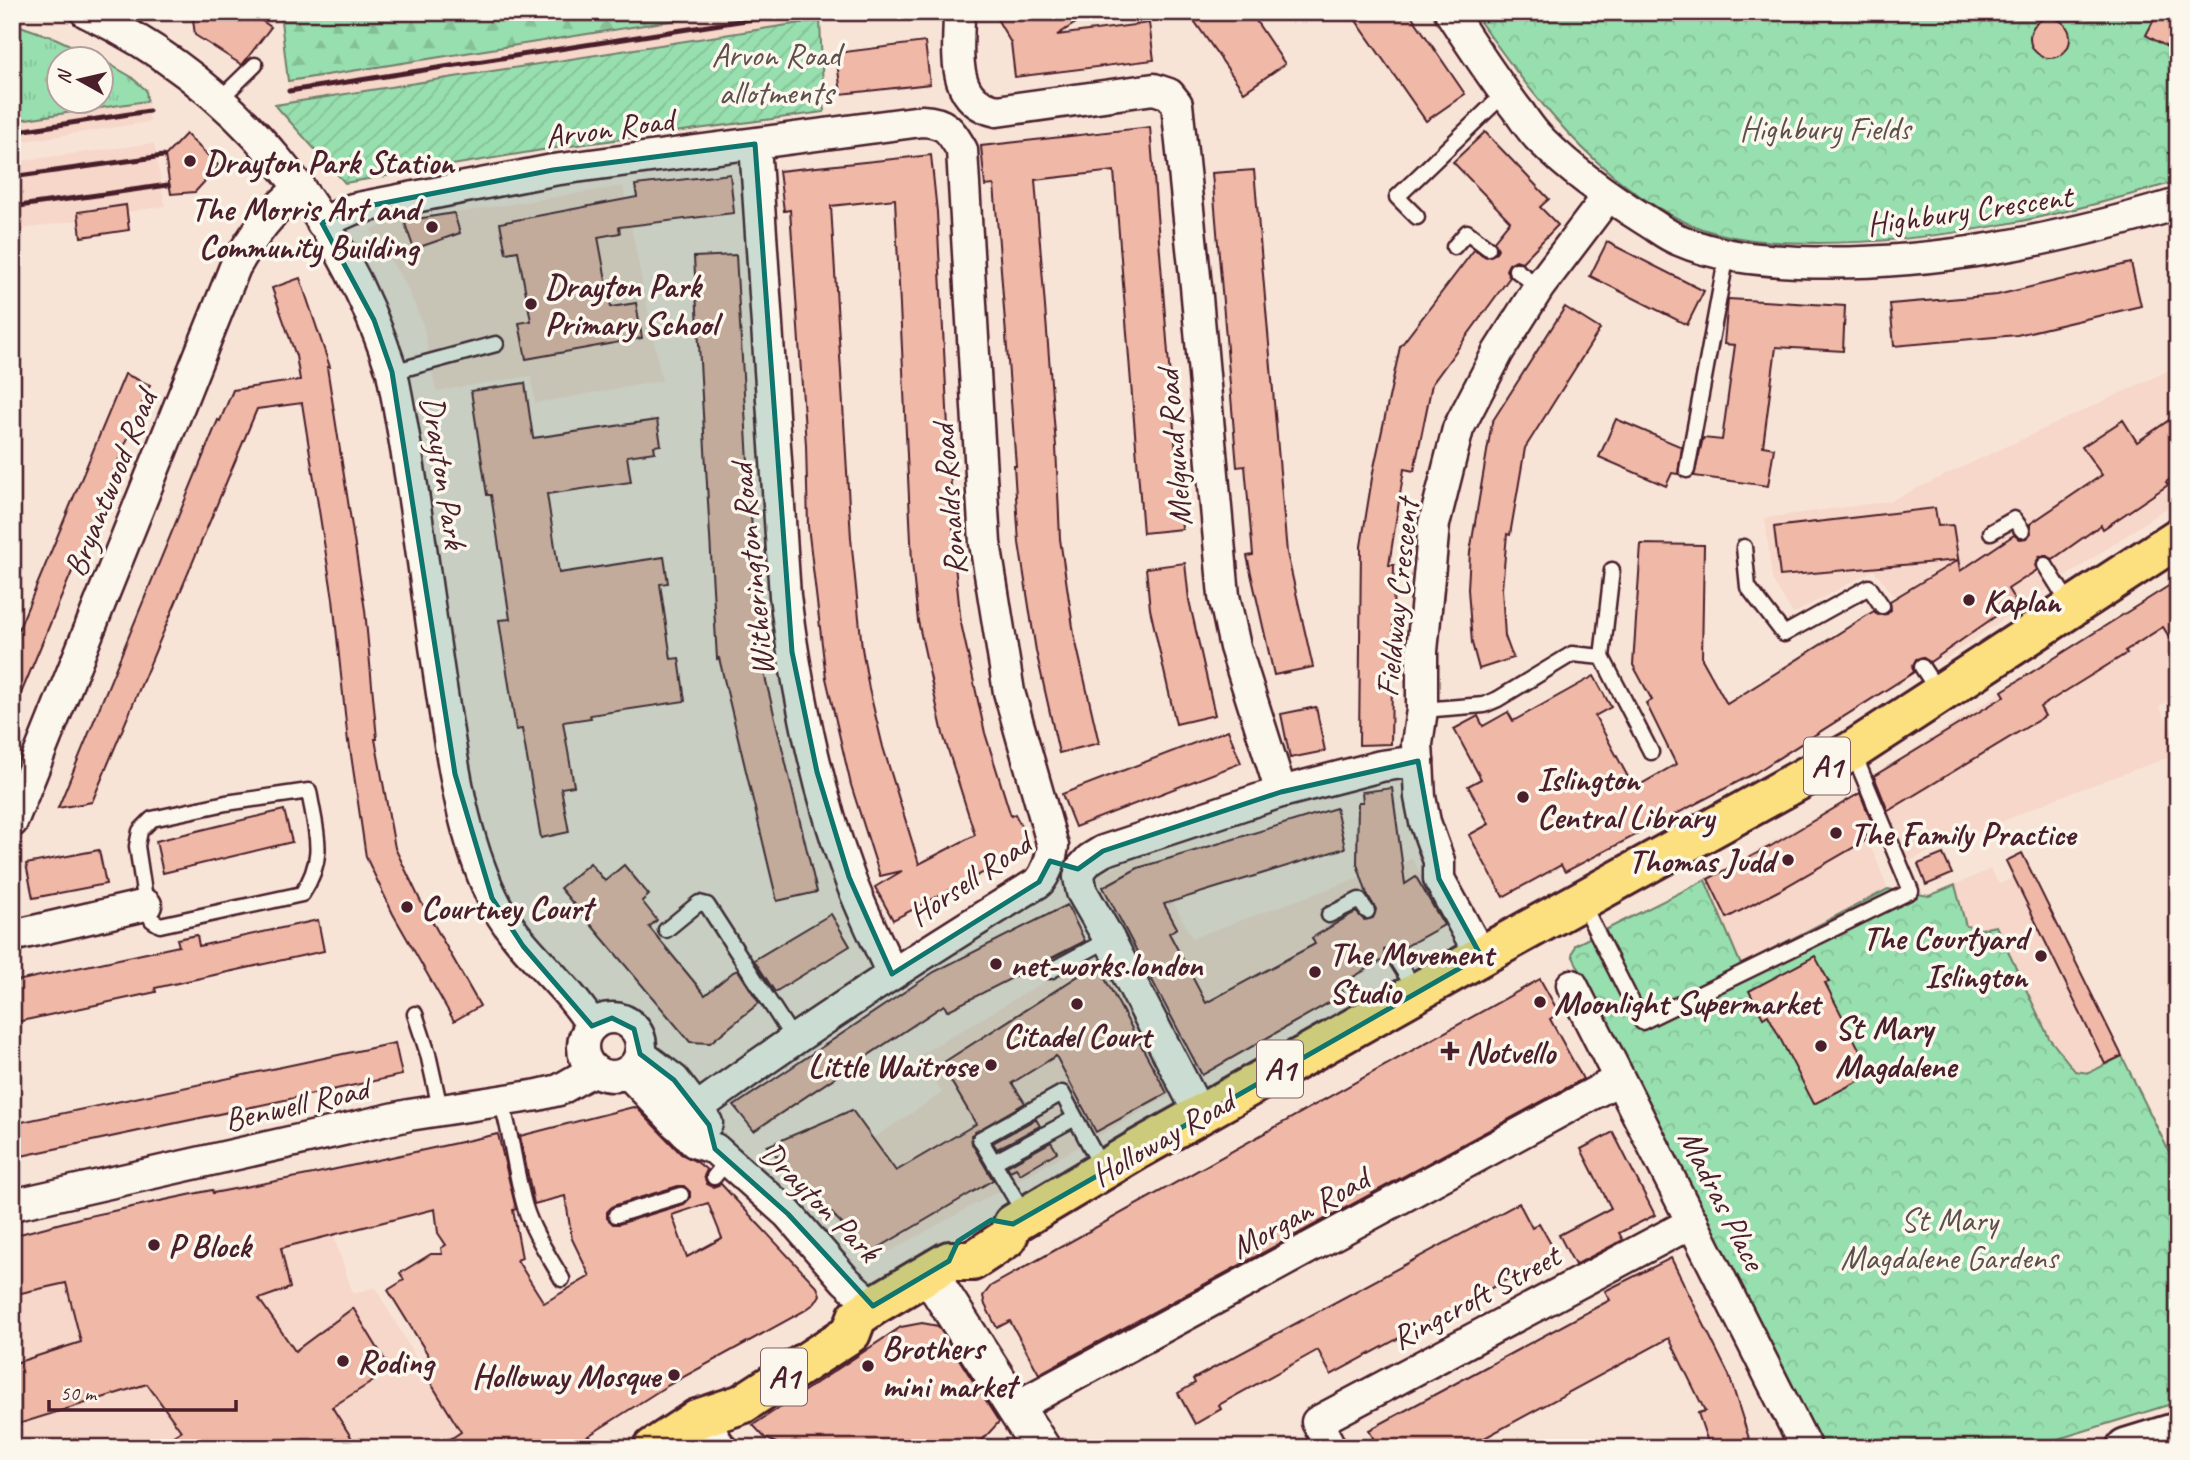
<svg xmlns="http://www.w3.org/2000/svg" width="2190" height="1460" font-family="Caveat,sans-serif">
<defs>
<pattern id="grass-tufts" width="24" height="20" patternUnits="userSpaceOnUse" patternTransform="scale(1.75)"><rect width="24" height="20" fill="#97dfae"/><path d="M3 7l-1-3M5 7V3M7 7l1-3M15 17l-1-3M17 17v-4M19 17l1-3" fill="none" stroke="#84bf96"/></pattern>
<pattern id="forest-firs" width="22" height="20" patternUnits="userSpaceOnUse" patternTransform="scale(1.75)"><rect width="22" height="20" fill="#97dfae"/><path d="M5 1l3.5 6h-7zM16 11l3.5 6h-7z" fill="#84bf96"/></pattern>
<pattern id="park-crowns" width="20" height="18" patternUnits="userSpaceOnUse" patternTransform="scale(1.75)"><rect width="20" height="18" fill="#97dfae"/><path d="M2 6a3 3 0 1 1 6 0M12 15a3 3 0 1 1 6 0" fill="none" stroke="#84bf96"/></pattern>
<pattern id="garden-furrows" width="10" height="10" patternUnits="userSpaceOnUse" patternTransform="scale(1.75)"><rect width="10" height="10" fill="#97dfae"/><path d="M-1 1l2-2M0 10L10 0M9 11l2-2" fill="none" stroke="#84bf96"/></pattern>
</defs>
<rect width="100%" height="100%" fill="#f8e4d7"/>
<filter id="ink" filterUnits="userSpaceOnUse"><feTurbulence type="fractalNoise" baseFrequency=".0143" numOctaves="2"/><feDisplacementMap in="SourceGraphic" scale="14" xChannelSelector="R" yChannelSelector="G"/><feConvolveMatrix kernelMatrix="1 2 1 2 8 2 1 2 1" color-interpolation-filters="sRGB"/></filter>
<g filter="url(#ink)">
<!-- built -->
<g fill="#f6d7c9">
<polygon points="727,12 820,12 820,20 290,102 288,81"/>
<polygon points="147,101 150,122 12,143 12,121"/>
<polygon points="154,143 165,206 12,231 12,162"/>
<polygon points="623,186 662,381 535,403 531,376 436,391 423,324 405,283 370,229 404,221"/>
<polygon points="2178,366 2178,500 1944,660 1874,570 1793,614 1772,579 1765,518 1890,501"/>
<polygon points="2178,580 2178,656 2165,664 2178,682 2178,694 2159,707 2178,741 2178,754 2057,798 1909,861 1874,776 2046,662"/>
<polygon points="1851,797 1888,889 1740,965 1705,880"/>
<polygon points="1148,854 1192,938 1361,877 1402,865 1412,858 1446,923 1194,1060 1096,875"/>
<polygon points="1990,869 1999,884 2031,869 2122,1056 2089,1073 2076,1071 2049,1038 2022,984 1988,928 1966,926 1955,885"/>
<polygon points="1095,952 1170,1096 869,1263 803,1184 942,1093 918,1056"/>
<polygon points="313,1174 353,1294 375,1287 460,1434 523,1448 12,1448 12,1237 212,1190"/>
</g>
<!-- grass -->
<polygon fill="url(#grass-tufts)" stroke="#707f6c" stroke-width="2" points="12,23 57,39 100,59 60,60 60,102 102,102 102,60 130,76 146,90 147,101 12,121"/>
<!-- forest -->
<polygon fill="url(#forest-firs)" stroke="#707f6c" stroke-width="2" points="280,12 727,12 288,81"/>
<!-- park -->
<g fill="url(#park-crowns)" stroke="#707f6c" stroke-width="2">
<path d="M1473 12H2178V181C2062 216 1939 243 1817 243 1774 243 1727 241 1687 223 1595 181 1530 92 1473 12Z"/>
<polygon points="1705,880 1741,965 1888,889 1929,896 1955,885 1966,926 1981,929 1996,926 2049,1038 2075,1071 2089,1073 2122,1056 2178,1170 2178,1402 2029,1448 1822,1448 1572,955 1575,945"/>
</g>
<!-- garden -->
<polygon fill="url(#garden-furrows)" stroke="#707f6c" stroke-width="2" points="820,20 824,112 548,149 345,183 275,105"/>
<!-- building -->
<g fill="#f0b8a7" stroke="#4a1f2b" stroke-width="2" fill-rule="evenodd">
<polygon points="192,12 249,12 271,27 242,65 195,35"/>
<polygon points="993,12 1093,12 1057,35 1149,23 1154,60 1015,77 1011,43"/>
<polygon points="1188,12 1250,12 1285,64 1244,92"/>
<polygon points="1350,12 1409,12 1465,94 1426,121"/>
<polygon points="2158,12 2178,12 2178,53 2146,35"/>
<circle cx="2050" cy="38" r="20"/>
<polygon points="925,42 930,84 841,94 836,53"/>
<polygon points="1150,127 1182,529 1143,533 1114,171 1035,180 1056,446 1060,539 1074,634 1099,743 1059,753 1036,651 1019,543 1014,466 1016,466 998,231 994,185 985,186 981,146"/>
<polygon points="1485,132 1549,199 1540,207 1558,225 1522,262 1516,260 1509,264 1506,270 1510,277 1432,384 1414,471 1404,469 1389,565 1394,565 1391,744 1359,745 1361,546 1373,472 1400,347 1474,250 1486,257 1495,254 1498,249 1494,241 1510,221 1453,162"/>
<polygon points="186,134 219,166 195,192 171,194 165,156"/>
<path d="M931 155 937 212 955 565 961 623 985 733 1011 816 1015 814 1032 847 893 920 875 887 902 871 880 876 851 785 826 678 808 526 806 445 790 210 784 211 779 171ZM895 199 912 562 918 621 943 734 975 835 919 864 883 747 869 689 862 648 851 538 831 206Z"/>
<polygon points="1254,170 1287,553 1313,667 1274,675 1247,556 1253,555 1245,466 1237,467 1212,173"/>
<polygon points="730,174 734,213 619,227 620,233 598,237 611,307 636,303 642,338 526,359 519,323 531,321 518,251 506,253 500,223 637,197 635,185"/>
<polygon points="126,205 129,230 81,237 78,212"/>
<polygon points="454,213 460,233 414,249 404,221"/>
<polygon points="1607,242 1704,291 1687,325 1590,276"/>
<polygon points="736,255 759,652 817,892 777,901 719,658 717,659 694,257"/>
<polygon points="2131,263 2141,306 2017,335 1894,346 1890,304 1997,295"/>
<polygon points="300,278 330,367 327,367 365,610 377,739 375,739 395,848 420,900 480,1006 454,1021 393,914 366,857 349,741 348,742 333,599 302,403 257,409 92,802 58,808 218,420 220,421 233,390 300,380 296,356 272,288"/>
<polygon points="1728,299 1845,306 1843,351 1776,347 1763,446 1774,448 1768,486 1694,476 1703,438 1722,440 1735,345 1724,344"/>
<polygon points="1565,307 1600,329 1525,448 1510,535 1507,534 1502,589 1505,636 1513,658 1479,669 1472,643 1468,589 1470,552 1492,422"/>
<polygon points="125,374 150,385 12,715 12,645"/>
<polygon points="525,383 533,438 657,420 661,445 654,446 655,452 627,456 631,482 547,494 559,573 664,557 668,583 660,584 671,659 679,658 685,701 590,715 591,718 563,722 574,786 561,788 569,832 541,838 522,729 516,730 499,620 510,619 491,495 487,495 471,391"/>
<polygon points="2178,414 2178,474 2166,482 2168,485 2103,529 2101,525 2053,559 2045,555 2039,557 2035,565 2037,570 2008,589 2016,602 1930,662 1922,657 1916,659 1912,667 1914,672 1755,773 1565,872 1561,865 1503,897 1469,835 1489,824 1468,786 1481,779 1454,729 1478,716 1483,726 1508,712 1513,721 1594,676 1611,707 1595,716 1634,788 1676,764 1646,703 1652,700 1633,665 1641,544 1704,545 1702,659 1727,704 1874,611 1878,615 1887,614 1891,610 1890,601 1958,560 1780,576 1774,527 1935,508 1938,526 1953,525 1960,571 2014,535 2019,539 2027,538 2031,533 2030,524 2102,475 2082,447 2123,420 2137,442"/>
<polygon points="1616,419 1682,447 1678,474 1672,473 1666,486 1599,457"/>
<polygon points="1185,563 1189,600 1215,715 1176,724 1150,609 1146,568"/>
<polygon points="2178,580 2178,651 2163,627 2125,651 2127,653 2040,707 2045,716 1888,811 1874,776 2005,696 2002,691"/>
<polygon points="1316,707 1325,751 1290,758 1281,714"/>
<polygon points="1228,730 1241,763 1075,827 1062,794"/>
<polygon points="1392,788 1405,884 1416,877 1444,925 1401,949 1397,945 1389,946 1384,950 1385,959 1339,985 1344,994 1202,1075 1103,887 1138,868 1336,808 1345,848 1164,904 1177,928 1169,933 1206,1003 1315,944 1312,938 1352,914 1356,912 1364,920 1373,918 1376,909 1367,894 1357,864 1358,802 1363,802 1362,792"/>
<polygon points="1860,793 1871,821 1862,826 1868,839 1778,891 1727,918 1708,879 1771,846"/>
<polygon points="284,810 292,842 163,873 156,841"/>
<polygon points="99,850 106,884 33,898 26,864"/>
<polygon points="2022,853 2122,1056 2105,1064 2006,861"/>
<polygon points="1943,854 1952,874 1926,885 1918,864"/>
<polygon points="590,863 605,881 624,865 649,895 642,901 657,920 649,927 705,995 733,972 738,970 759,1003 710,1043 690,1042 560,888"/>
<polygon points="1067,905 1085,941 947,1011 944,1005 754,1131 734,1106 934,972"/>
<polygon points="831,914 850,946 775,992 754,960"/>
<polygon points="318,920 324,951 155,988 156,992 12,1023 12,982 179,946 177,939 197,935 199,946"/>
<polygon points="1815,956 1829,982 1825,983 1872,1074 1814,1104 1768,1015 1763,1018 1749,991"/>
<polygon points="1097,964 1167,1093 1096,1132 1056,1056 1012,1083 1025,1103 971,1135 972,1144 993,1180 868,1254 844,1226 767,1146 852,1110 896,1171 976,1124 941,1064"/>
<polygon points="1540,979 1559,1013 1550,1019 1583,1079 1039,1374 1010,1321 997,1328 985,1305 983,1296 991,1286"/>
<polygon points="395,1043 402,1075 12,1158 12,1124"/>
<path d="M633 1107 637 1108 681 1154 697 1162 707 1170 704 1176 707 1184 713 1187 721 1184 817 1287 820 1295 815 1303 804 1311 665 1387 569 1448H437L461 1432 424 1372 435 1366 388 1290 404 1280 400 1273 431 1254H442L441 1248 446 1245 438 1233 435 1209 281 1248 290 1288 259 1299 295 1351 353 1308 391 1370 332 1407 358 1448H155L181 1431 147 1384 12 1426V1364L81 1342 66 1283 12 1295V1236L80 1218 212 1190 213 1193 313 1174 498 1134 516 1209 513 1210 522 1258 517 1260 544 1303 590 1276 572 1239 565 1196 534 1204 520 1136ZM678 1186H684L690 1192V1198L684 1204 619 1224H613L607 1218V1212L613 1206ZM708 1203 722 1238 687 1257 672 1215Z"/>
<polygon points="1036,1119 1040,1126 997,1149 993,1143"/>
<polygon points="1613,1132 1655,1215 1619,1233 1623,1240 1575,1265 1559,1235 1611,1208 1581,1149"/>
<polygon points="1051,1142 1057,1152 1020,1174 1016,1168 1010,1171 1007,1166"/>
<polygon points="1519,1203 1532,1228 1539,1223 1556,1253 1331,1375 1318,1350 1219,1405 1221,1409 1195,1424 1178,1393 1195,1383 1193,1379"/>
<polygon points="1671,1258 1729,1375 1752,1448 1710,1448 1698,1413 1705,1411 1669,1338 1466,1448 1378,1448 1369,1430 1610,1300 1605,1291"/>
<polygon points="922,1323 938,1326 999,1422 975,1448 787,1448 765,1438 753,1425 901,1327"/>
</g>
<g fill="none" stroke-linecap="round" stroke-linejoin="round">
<!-- service casing -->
<g stroke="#4a1f2b" stroke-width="19">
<g id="service">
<polyline points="220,99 255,65"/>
<polyline points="1417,217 1397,197 1505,93"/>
<polyline points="1454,247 1467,232 1488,248"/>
<polyline points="1516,270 1539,287"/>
<polyline points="392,372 496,344"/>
<polyline points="1687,470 1727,254"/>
<polyline points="1991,532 2014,519 2022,530"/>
<polyline points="1744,547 1748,587 1784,634 1869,587 1882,606"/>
<polyline points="2045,565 2070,605"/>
<polyline points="1602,657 1612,570"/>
<polyline points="1922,667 1939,693"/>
<polyline points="1422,710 1484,705 1498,699 1572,654 1602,657 1651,752"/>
<path d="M309 791C316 833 327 856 302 894L160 925 152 920 146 905 137 846 140 831 152 819 226 803Z"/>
<polyline points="1581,901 1642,1022 1911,891 1853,752"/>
<polyline points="1329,915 1359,900 1367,911"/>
<polyline points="666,930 699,903 707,905 794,1040"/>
<polyline points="1393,954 1416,991"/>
<polyline points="1050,971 1109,939"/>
<polyline points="415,1014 428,1054 440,1108"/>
<path d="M501 1101C512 1135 515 1172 525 1207 533 1233 549 1256 562 1279"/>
<polyline points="994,1162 1075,1118"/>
<polyline points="714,1177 728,1160"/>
<polyline points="616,1215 681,1195"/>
<polyline points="1025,1215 980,1139 1062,1093 1102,1168"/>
</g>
</g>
<!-- minor casing -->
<g stroke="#4a1f2b" stroke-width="35">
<g id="minor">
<path d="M86 12C239 85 340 212 392 372 413 476 425 582 441 687 452 758 461 831 492 897 515 948 564 979 592 1026"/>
<path d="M959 12C959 51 949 101 997 111L1154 89 1169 94 1177 104 1196 286 1224 596 1235 647 1281 792"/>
<path d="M1450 12C1472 46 1494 80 1519 112 1526 122 1533 133 1542 141 1573 172 1610 198 1647 221 1657 227 1668 236 1679 240 1715 256 1759 260 1798 262 1928 267 2053 241 2178 204"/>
<path d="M755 144 785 596C797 690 816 787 849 876 861 910 878 942 892 974"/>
<path d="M322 223 353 209 553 170 922 121C946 122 950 130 962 150L985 543 1009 692 1053 846C1051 859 1048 871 1039 882 915 958 792 1037 676 1124"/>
<path d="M12 822 235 267C254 234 270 212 300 188"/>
<polyline points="1081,869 1090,859 1103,851 1281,792 1381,766 1418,761"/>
<polyline points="1081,869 1079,877 1082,892 1109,939 1200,1115"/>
<polyline points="12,936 146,905"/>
<polyline points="1481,956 1439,879 1439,861 1425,822 1420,797 1417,744 1422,710 1422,651 1434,524 1458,429 1498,352 1539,287 1608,196"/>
<polyline points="1572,985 1806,1448"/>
<circle cx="612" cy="1047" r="29"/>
<polyline points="640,1054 674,1080 707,1123"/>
<polyline points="627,1072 694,1142 715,1149 788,1214 845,1280 873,1306"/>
<polyline points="12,1205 409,1115 538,1095 559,1090 594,1070"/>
<polyline points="1014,1408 1618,1080"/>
<polyline points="1331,1448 1317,1422 1693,1222"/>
</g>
</g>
<!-- tertiary casing -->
<g stroke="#4a1f2b" stroke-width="42">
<polyline id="tertiary" points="929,1274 1041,1448"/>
</g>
<!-- secondary casing -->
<g stroke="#4a1f2b" stroke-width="44">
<g id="secondary">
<polyline points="697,1419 716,1448"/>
<polyline points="2126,1448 2178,1432"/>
</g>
</g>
<!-- trunk casing -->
<g stroke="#4a1f2b" stroke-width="44">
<polyline id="trunk" points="653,1448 697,1419 742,1404 851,1333 857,1317 873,1306 949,1261 972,1261 1007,1238 1013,1224 1137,1150 1481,956 1852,751 2178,538"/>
</g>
<!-- service -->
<use href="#service" stroke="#fbf7ec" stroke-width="14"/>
<!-- minor -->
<use href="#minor" stroke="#fbf7ec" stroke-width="30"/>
<!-- tertiary -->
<use href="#tertiary" stroke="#fbf7ec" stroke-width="37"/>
<!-- secondary -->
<use href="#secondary" stroke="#fbf7ec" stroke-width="38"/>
<!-- trunk -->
<use href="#trunk" stroke="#fce080" stroke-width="38"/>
<!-- rail -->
<g stroke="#4a1f2b" stroke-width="5">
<polyline points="289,91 798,12"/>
<polyline points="12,132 149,111"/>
<polyline points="12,177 163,156"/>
<polyline points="12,207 168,185"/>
</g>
</g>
</g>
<!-- marked area -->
<path fill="#0f766e" fill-opacity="0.2" stroke="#0f766e" stroke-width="5" stroke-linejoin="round" d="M755 144 792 652 817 772 849 877 892 974 1039 882 1050 861 1078 869 1103 851 1281 792 1418 761 1439 879 1481 956 1013 1224 991 1220 958 1241 949 1261 873 1306 788 1214 715 1149 709 1125 674 1080 640 1054 634 1029 612 1018 592 1026 523 946 492 898 455 774 392 372 374 320 322 223 353 209 553 170Z"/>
<!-- markers -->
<g fill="#4a1f2b" stroke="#fbf7ec" stroke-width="2.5">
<circle cx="190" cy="161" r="7"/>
<circle cx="432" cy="227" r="7"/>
<circle cx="531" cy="304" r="7"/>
<circle cx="1969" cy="600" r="7"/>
<circle cx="1523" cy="797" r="7"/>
<circle cx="1836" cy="833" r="7"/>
<circle cx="1788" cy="860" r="7"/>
<circle cx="407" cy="907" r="7"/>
<circle cx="2041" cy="956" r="7"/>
<circle cx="996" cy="964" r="7"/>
<circle cx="1315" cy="972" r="7"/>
<circle cx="1540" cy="1002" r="7"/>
<circle cx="1077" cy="1004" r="7"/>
<circle cx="1821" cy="1046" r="7"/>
<path d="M1446.5 1040.5h7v7h7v7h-7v7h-7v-7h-7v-7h7z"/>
<circle cx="991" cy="1065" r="7"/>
<circle cx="154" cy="1245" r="7"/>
<circle cx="343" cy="1361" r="7"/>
<circle cx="868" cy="1366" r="7"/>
<circle cx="674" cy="1375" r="7"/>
</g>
<g text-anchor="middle" stroke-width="7" stroke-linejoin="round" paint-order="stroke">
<!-- shield labels -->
<g fill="#fbf7ec" stroke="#7f6065" stroke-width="2">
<rect x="1804" y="737.5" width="46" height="57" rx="5"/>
<rect x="1257" y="1040.5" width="46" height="57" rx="5"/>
<rect x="761" y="1348.5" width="46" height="57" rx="5"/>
</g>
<g font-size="32" font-weight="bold" fill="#4a1f2b">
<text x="1827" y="777">A1</text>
<text x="1280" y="1080">A1</text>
<text x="784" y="1388">A1</text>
</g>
<!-- park labels -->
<g font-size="33" fill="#5d4f4c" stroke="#fbf7ec">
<text x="776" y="66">Arvon Road<tspan x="776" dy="38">allotments</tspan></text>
<text x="1825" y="140">Highbury Fields</text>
<text x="1949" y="1231">St Mary<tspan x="1949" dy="38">Magdalene Gardens</tspan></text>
</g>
<!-- street labels -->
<g font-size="33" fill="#4a1f2b" stroke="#fbf7ec">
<text transform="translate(609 127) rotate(-8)" y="12">Arvon Road</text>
<text transform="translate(1969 209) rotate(-8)" y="12">Highbury Crescent</text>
<text transform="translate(1173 448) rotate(-95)" y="12">Melgund Road</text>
<text transform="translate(445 472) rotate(81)" y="12">Drayton Park</text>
<text transform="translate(109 483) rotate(-68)" y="12">Bryantwood Road</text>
<text transform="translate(948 500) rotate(-95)" y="12">Ronalds Road</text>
<text transform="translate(751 570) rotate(-96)" y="12">Witherington Road</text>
<text transform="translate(1396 598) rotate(-84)" y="12">Fieldway Crescent</text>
<text transform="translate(969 878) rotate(-34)" y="12">Horsell Road</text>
<text transform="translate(296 1103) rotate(-13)" y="12">Benwell Road</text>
<text transform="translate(1162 1137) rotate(-30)" y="12">Holloway Road</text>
<text transform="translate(1723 1199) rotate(63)" y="12">Madras Place</text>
<text transform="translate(821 1201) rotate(45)" y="12">Drayton Park</text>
<text transform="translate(1299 1212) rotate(-29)" y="12">Morgan Road</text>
<text transform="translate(1475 1296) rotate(-28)" y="12">Ringcroft Street</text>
</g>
<!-- poi labels -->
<g font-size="33" font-weight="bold" fill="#4a1f2b" stroke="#fbf7ec" text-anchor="start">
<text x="204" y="173">Drayton Park Station</text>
<text x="418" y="220" text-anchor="end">The Morris Art and<tspan x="418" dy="38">Community Building</tspan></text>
<text x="545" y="297">Drayton Park<tspan x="545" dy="38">Primary School</tspan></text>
<text x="1983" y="612">Kaplan</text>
<text x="1537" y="790">Islington<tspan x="1537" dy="38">Central Library</tspan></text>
<text x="1850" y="845">The Family Practice</text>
<text x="1774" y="872" text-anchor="end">Thomas Judd</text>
<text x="421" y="919">Courtney Court</text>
<text x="2027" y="949" text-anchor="end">The Courtyard<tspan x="2027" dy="38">Islington</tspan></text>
<text x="1329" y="965">The Movement<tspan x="1329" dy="38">Studio</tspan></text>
<text x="1010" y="976">net-works.london</text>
<text x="1554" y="1014">Moonlight Supermarket</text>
<text x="1835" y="1039">St Mary<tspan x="1835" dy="38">Magdalene</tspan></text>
<text x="1077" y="1047" text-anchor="middle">Citadel Court</text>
<text x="1466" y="1063">Notvello</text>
<text x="977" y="1077" text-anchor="end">Little Waitrose</text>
<text x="168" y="1257">P Block</text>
<text x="882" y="1359">Brothers<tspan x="882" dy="38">mini market</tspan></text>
<text x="357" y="1373">Roding</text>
<text x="660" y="1387" text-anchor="end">Holloway Mosque</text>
</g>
</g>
<!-- margin -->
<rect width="2190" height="1460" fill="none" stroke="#fbf7ec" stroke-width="42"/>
<rect x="21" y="21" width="2148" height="1418" fill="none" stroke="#4a1f2b" stroke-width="2.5" filter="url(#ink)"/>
<!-- north arrow -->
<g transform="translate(80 80) rotate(278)"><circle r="33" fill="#fbf7ec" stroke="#b4a19f" stroke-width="2"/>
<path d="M0-5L12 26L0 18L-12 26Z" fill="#4a1f2b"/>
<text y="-10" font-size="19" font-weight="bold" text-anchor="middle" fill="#4a1f2b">N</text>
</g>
<!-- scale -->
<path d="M49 1400v10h187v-10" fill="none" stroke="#4a1f2b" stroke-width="3.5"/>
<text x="60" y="1400" font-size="21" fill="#4a1f2b" stroke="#fbf7ec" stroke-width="5" paint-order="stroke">50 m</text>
</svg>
